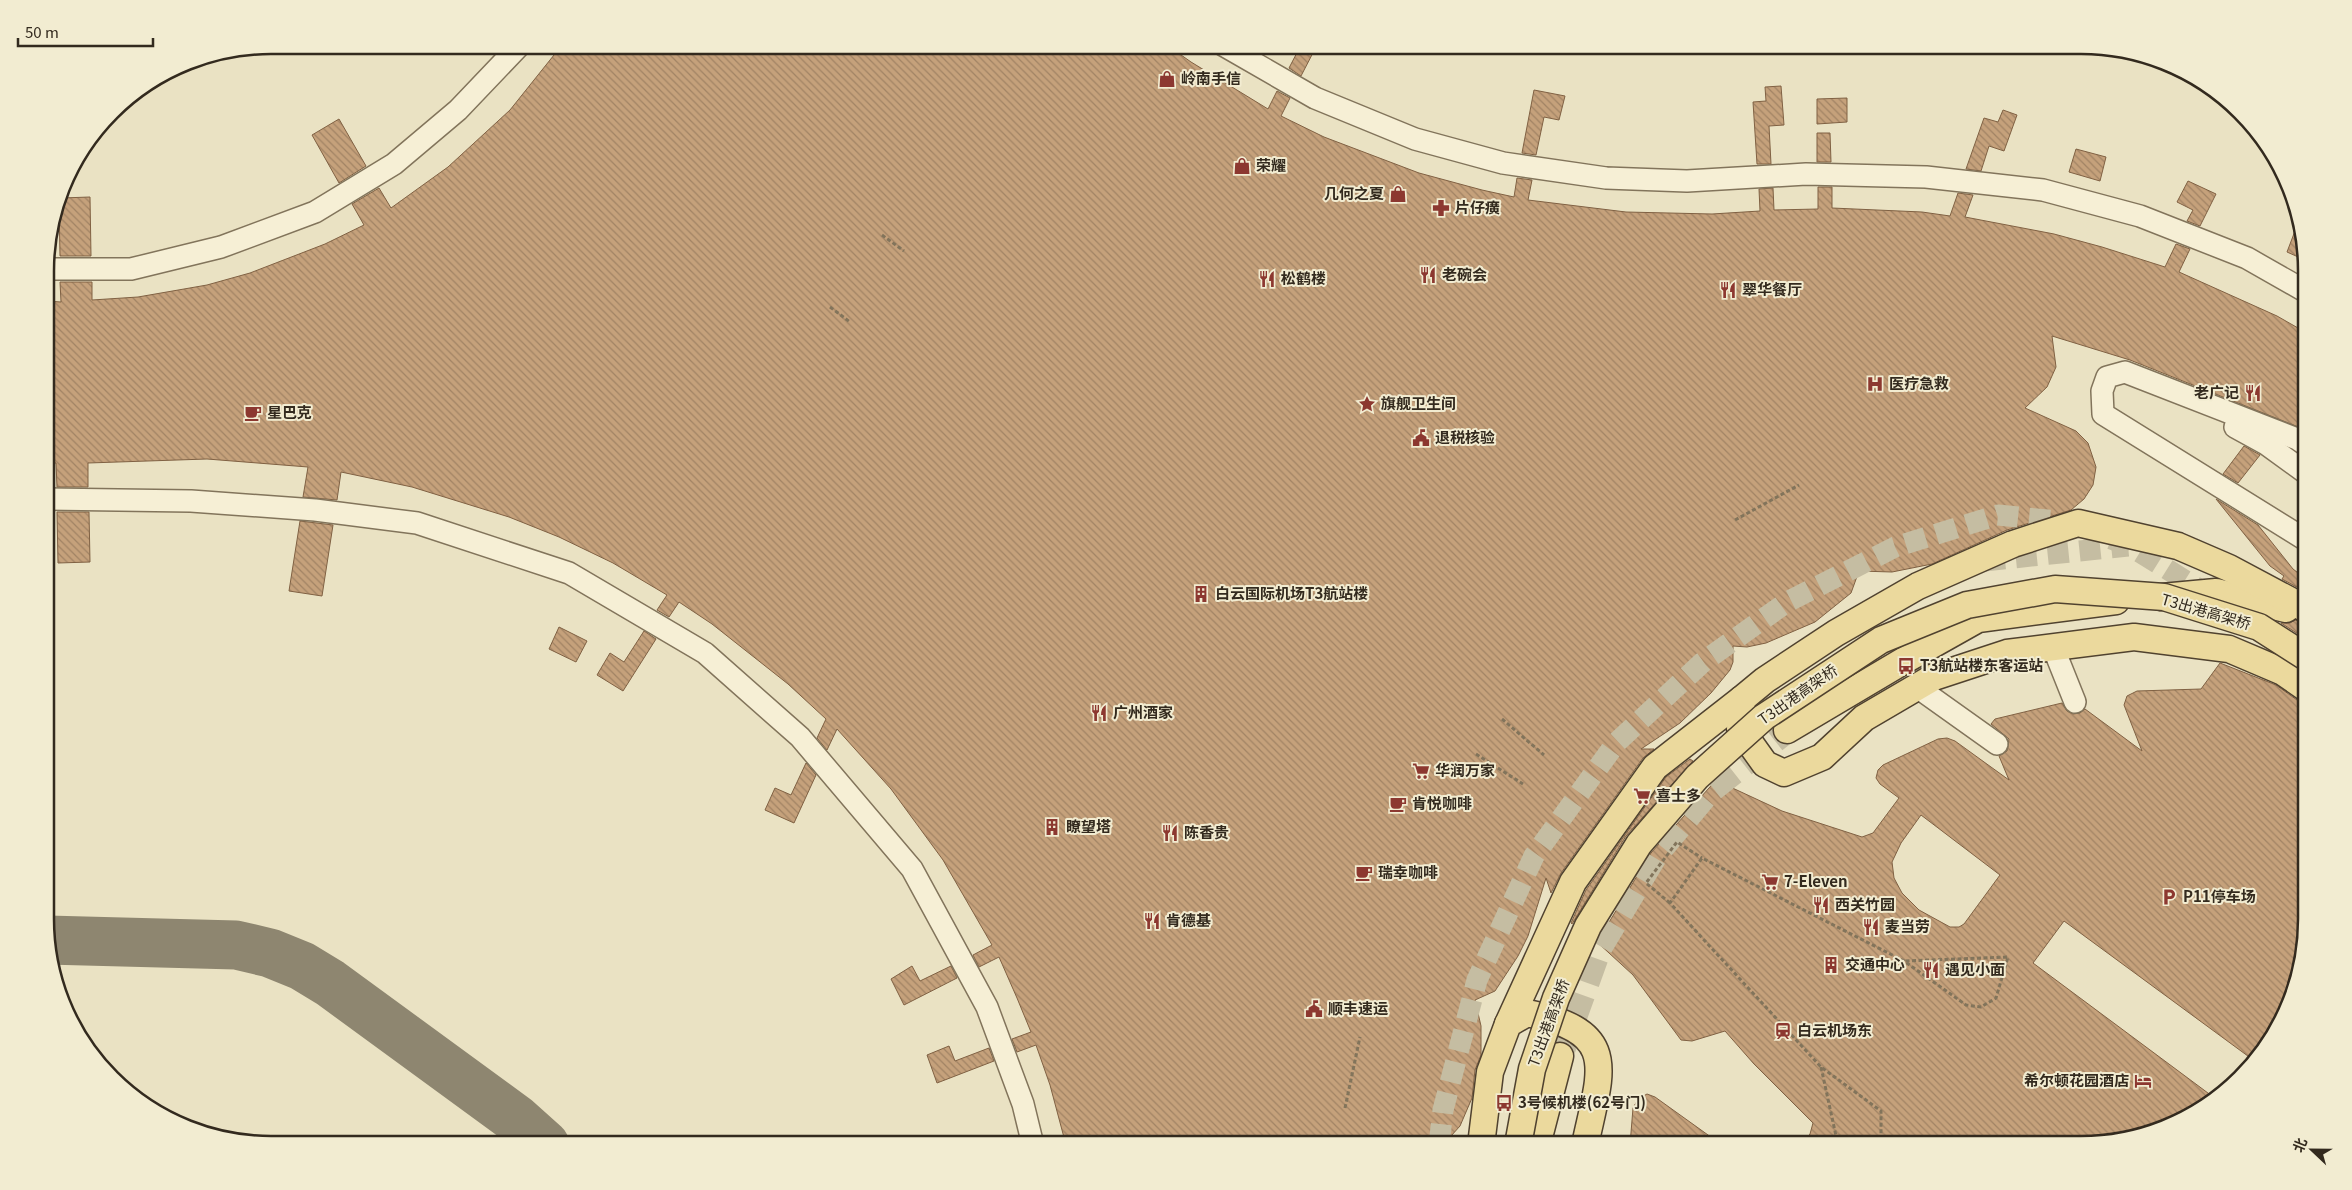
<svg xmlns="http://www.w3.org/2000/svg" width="2352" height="1190" font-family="Georgia,'Noto Sans SC',serif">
<defs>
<pattern id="building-back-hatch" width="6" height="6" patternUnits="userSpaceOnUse" patternTransform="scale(1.25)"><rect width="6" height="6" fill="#c5a17b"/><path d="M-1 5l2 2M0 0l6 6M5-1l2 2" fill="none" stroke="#a18364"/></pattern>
</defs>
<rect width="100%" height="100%" fill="#eae2c3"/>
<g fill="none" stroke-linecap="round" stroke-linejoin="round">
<!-- taxiway -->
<polyline stroke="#8e8670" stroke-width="49" points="47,940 236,945 270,953 302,966 330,983 516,1119 545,1145"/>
</g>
<!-- building -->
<g fill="url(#building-back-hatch)" stroke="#806143" fill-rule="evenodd">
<polygon points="562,45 1167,45 1191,62 1268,109 1277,91 1290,98 1281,116 1324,137 1419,173 1482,190 1514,197 1517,178 1532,180 1528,200 1626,212 1712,214 1760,211 1759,189 1773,188 1774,210 1818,209 1818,187 1832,187 1832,208 1922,212 1950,216 1958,193 1973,195 1965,217 2054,234 2102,247 2165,267 2176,244 2190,249 2179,272 2277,316 2305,332 2306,430 2130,360 2052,336 2056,367 2047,387 2025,408 2076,431 2088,443 2096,467 2093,485 2084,499 2071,510 2007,530 1932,564 1892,572 1859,571 1851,593 1815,622 1766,643 1747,647 1733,646 1733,662 1730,670 1711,693 1680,723 1641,749 1654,749 1643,758 1561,873 1551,893 1546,878 1528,936 1518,956 1495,991 1475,1000 1481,1026 1481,1055 1475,1070 1472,1098 1460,1126 1451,1136 1441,1140 1441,1145 1066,1145 1050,1085 1036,1045 1017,1052 1012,1039 1031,1032 1017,998 999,957 979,967 973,955 992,945 943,860 891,789 837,729 827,750 817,738 826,719 788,684 712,624 679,602 669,617 657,610 667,595 613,563 559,537 509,517 412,487 341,472 337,500 303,497 308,467 207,459 88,463 88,487 57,487 56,463 46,463 46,301 61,302 60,282 92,282 92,300 138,297 207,285 250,273 325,244 364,225 352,204 379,188 391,208 448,167 510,110"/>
<polygon points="1301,45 1317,45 1301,76 1289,68"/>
<polygon points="1781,86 1784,125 1769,126 1771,164 1757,164 1753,102 1766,101 1765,87"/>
<polygon points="1534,90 1565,96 1559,120 1544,117 1536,155 1522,153"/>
<polygon points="1847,98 1847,122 1817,124 1817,99"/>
<polygon points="2003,110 2017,115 2004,151 1989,146 1981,171 1966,169 1984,118 1998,122"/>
<polygon points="339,119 366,166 339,183 312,135"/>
<polygon points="1817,133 1830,133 1831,162 1817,162"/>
<polygon points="2076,149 2106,157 2100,181 2069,172"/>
<polygon points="2188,181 2216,194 2200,226 2187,221 2193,210 2177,202"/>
<polygon points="90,197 91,256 60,256 59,206 61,198"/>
<polygon points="2298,223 2305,241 2305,260 2287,252"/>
<polygon points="2244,446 2260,455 2238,483 2223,474"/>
<polygon points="2216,499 2258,525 2293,569 2306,579 2306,592 2282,579 2284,576 2270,566"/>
<polygon points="57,512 89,512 90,562 58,563"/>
<polygon points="300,521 333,525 322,596 289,591"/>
<polygon points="2295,620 2306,624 2306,639 2281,623 2290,623"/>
<polygon points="559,627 587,641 576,662 549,649"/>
<polygon points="644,631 656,639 623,691 597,675 610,653 624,662"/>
<path d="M2220 663 2276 685 2297 700 2306 703 2307 920 2284 1019 2256 1062 2064 921 2033 963 2216 1099 2207 1107 2154 1133 2096 1145H1802L1810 1134 1813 1123 1754 1064 1725 1031 1692 1041 1681 1040 1633 975 1597 942 1651 853 1717 779 1726 785 1782 811 1862 837 1873 833 1899 798 1880 784 1876 778 1878 770 1883 765 1938 739 1947 738 1955 741 2009 780 1999 756 2007 751 2009 739 1991 724 1995 719 2062 703 2067 711 2073 714 2080 713 2085 709 2142 751 2124 705 2127 696 2137 691 2201 689ZM1921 815 2000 875 1964 924 1959 927H1950L1919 910 1902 893 1894 878 1892 862 1901 843Z"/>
<polygon points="1690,759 1693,761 1626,836 1572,924 1571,923 1586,890 1666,777"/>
<polygon points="806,763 816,775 794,823 765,810 775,788 791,795"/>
<polygon points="912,966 920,981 951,966 957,978 904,1005 891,979"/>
<polygon points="949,1046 955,1061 989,1048 994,1061 937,1083 927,1055"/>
<polygon points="1647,1094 1655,1097 1722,1145 1630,1145 1633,1108 1638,1099"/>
</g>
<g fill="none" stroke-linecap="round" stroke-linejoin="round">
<!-- minor-tunnel -->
<g stroke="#c5bda2" stroke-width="21" stroke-dasharray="21 11" stroke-linecap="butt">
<polyline points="2111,539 2130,546 2210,596"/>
<polyline points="1984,561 2128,546"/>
<polyline points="1439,1145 1443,1110 1477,980 1534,856 1616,743 1703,662 1787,602 1895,547 1998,515 2057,521 2073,527"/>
</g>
<!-- major-tunnel -->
<polyline stroke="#c5bda2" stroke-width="26" stroke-dasharray="26 13" stroke-linecap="butt" points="1560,1056 1599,948 1655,855 1708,792 1787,730"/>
<!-- minor casing -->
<g stroke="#82745b" stroke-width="24">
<g id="minor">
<polyline points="1223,45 1315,98 1415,139 1503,163 1606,178 1687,181 1806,174 1926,177 2043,190 2140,216 2247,258 2305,291"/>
<polyline points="46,269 131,269 221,247 315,212 394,164 458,110 520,45"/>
<polyline points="2235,427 2266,444 2306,473"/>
<polyline points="2306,445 2297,439 2125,372 2107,377 2102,391 2103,414 2306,540"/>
<polyline points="46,499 191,501 315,510 417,523 569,573 705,653 800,737 912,869 987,1007 1023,1104 1033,1145"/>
<polyline points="2053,647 2075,702"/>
<polyline points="1917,687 1997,744"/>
</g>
</g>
<!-- major casing -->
<g stroke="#50422f" stroke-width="29">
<g id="major">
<polyline points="2162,597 2216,592 2286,609"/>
<polyline points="2306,609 2229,568 2178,546 2078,523 2013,544 1918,586 1836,633 1765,680 1742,699 1740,729 1765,764 1784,773 1822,757 1864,718 1934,677 2007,653 2134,637 2229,649 2283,672 2306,688"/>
<polyline points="1787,730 1905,660 1978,619 2116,601"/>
<polyline points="1508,1024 1573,882 1655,767 1742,699"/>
<path d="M1481 1145 1490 1072 1508 1024 1527 1013C1621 1032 1601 1069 1585 1145"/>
<polyline points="1537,1145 1560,1056"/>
</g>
</g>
<!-- path -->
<g stroke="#82745b" stroke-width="3" stroke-dasharray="4 2.5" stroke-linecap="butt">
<polyline points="882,235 904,251"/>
<polyline points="830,307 850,322"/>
<polyline points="1735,520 1799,485"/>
<polyline points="1502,719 1544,755"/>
<polyline points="1476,754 1523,784"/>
<polyline points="1670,903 1646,883 1677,842 1702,858"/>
<polyline points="1821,1067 1838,1145"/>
<polyline points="1345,1108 1360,1037"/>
<polyline points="1876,1145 1881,1136 1881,1111 1821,1067 1670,903 1702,858 1904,961 1966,1005 1981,1007 1996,998 2008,957 1904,961"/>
</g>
<!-- minor -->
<use href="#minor" stroke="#f6efd5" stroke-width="21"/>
<!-- major -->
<use href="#major" stroke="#ebd99d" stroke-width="26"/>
<!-- major-bridge casing -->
<g stroke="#50422f" stroke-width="29" stroke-linecap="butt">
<polyline id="major-bridge" points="1518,1145 1532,1069 1556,998 1588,926 1639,844 1697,777 1764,717 1881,640 1967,605 2055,589 2164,597 2259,627 2306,657"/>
</g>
<!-- major-bridge -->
<use href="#major-bridge" stroke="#ebd99d" stroke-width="26"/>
</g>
<!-- icons -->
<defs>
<g id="shop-bare" transform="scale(1.35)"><path d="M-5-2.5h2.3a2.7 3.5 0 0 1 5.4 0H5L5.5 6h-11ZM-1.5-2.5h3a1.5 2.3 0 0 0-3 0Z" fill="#8c3830" stroke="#f2ecd1" stroke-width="2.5" paint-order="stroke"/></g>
<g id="pharmacy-bare" transform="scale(1.35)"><path d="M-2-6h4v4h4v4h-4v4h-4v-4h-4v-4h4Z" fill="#8c3830" stroke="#f2ecd1" stroke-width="2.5" paint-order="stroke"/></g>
<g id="restaurant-bare" transform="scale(1.35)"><path d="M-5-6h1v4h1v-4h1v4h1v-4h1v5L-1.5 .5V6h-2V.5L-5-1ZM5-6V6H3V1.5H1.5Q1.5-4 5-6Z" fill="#8c3830" stroke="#f2ecd1" stroke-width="2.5" paint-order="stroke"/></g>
<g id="hospital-bare" transform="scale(1.35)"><path d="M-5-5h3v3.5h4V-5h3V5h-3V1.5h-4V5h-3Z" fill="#8c3830" stroke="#f2ecd1" stroke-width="2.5" paint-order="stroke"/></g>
<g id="sight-bare" transform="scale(1.35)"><path d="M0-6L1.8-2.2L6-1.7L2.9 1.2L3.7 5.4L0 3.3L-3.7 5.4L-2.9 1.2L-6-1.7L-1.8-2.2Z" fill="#8c3830" stroke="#f2ecd1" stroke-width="2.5" paint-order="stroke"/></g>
<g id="cafe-bare" transform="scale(1.35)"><path d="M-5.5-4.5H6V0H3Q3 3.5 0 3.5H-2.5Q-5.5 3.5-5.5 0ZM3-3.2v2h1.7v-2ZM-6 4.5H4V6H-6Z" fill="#8c3830" stroke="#f2ecd1" stroke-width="2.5" paint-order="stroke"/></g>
<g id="civic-bare" transform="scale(1.35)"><path d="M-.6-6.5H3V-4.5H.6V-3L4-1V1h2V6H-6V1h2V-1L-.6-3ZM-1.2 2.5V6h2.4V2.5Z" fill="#8c3830" stroke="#f2ecd1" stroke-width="2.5" paint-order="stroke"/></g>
<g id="building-bare" transform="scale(1.35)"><path d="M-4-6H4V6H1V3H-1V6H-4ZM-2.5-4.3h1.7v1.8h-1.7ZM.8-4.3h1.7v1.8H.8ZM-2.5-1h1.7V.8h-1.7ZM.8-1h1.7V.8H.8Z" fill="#8c3830" stroke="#f2ecd1" stroke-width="2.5" paint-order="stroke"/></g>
<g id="bus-bare" transform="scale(1.35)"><path d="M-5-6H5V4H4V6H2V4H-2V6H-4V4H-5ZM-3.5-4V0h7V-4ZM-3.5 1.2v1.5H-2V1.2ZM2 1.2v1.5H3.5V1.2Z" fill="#8c3830" stroke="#f2ecd1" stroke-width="2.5" paint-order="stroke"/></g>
<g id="supermarket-bare" transform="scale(1.35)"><path d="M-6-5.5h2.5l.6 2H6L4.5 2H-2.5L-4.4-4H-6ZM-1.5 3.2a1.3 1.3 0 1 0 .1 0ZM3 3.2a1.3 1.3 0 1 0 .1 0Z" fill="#8c3830" stroke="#f2ecd1" stroke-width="2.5" paint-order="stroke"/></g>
<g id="parking-bare" transform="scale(1.35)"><path d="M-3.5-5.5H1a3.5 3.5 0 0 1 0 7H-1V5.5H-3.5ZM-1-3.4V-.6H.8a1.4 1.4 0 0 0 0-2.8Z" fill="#8c3830" stroke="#f2ecd1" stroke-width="2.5" paint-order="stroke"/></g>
<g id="station-bare" transform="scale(1.35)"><path d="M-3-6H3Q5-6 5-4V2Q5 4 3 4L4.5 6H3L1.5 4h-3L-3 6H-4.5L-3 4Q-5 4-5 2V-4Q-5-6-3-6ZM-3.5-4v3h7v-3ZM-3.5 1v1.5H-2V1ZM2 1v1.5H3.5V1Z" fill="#8c3830" stroke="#f2ecd1" stroke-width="2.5" paint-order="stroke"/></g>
<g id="hotel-bare" transform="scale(1.35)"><path d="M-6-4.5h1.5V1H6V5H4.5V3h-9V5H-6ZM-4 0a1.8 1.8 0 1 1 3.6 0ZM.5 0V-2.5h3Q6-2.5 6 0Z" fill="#8c3830" stroke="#f2ecd1" stroke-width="2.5" paint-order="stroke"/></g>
</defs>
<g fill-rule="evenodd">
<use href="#shop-bare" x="1167" y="79"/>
<use href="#shop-bare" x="1242" y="166"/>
<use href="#shop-bare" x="1398" y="194"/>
<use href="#pharmacy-bare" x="1441" y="208"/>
<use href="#restaurant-bare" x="1428" y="275"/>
<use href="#restaurant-bare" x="1267" y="279"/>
<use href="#restaurant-bare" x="1728" y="290"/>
<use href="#hospital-bare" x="1875" y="384"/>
<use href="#restaurant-bare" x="2253" y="393"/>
<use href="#sight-bare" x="1367" y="404"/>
<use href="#cafe-bare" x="253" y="413"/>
<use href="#civic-bare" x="1421" y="438"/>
<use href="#building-bare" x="1201" y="594"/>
<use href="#bus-bare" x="1906" y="666"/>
<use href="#restaurant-bare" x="1099" y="713"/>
<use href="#supermarket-bare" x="1421" y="771"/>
<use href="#supermarket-bare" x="1642" y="796"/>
<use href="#cafe-bare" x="1398" y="804"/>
<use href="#building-bare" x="1052" y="827"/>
<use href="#restaurant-bare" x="1170" y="833"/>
<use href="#cafe-bare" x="1364" y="873"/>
<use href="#supermarket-bare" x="1770" y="882"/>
<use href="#parking-bare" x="2169" y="897"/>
<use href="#restaurant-bare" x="1821" y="905"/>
<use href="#restaurant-bare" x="1152" y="921"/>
<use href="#restaurant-bare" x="1871" y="927"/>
<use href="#building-bare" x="1831" y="965"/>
<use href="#restaurant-bare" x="1931" y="970"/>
<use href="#civic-bare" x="1314" y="1009"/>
<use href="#station-bare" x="1783" y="1031"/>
<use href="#hotel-bare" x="2143" y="1081"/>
<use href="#bus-bare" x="1504" y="1103"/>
</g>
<g text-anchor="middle" stroke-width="4" stroke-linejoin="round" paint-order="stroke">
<!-- poi labels -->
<g font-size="15" font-weight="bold" fill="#332a1e" stroke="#f2ecd1" text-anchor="start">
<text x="1181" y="84">岭南手信</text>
<text x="1256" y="171">荣耀</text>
<text x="1384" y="199" text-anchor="end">几何之夏</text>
<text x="1455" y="213">片仔癀</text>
<text x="1442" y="280">老碗会</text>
<text x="1281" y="284">松鹤楼</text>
<text x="1742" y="295">翠华餐厅</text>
<text x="1889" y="389">医疗急救</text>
<text x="2239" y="398" text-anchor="end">老广记</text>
<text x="1381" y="409">旗舰卫生间</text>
<text x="267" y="418">星巴克</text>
<text x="1435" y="443">退税核验</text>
<text x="1215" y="599">白云国际机场T3航站楼</text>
<text x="1920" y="671">T3航站楼东客运站</text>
<text x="1113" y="718">广州酒家</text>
<text x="1435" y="776">华润万家</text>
<text x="1656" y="801">喜士多</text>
<text x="1412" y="809">肯悦咖啡</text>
<text x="1066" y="832">瞭望塔</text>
<text x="1184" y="838">陈香贵</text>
<text x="1378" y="878">瑞幸咖啡</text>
<text x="1784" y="887">7-Eleven</text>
<text x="2183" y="902">P11停车场</text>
<text x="1835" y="910">西关竹园</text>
<text x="1166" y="926">肯德基</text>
<text x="1885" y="932">麦当劳</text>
<text x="1845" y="970">交通中心</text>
<text x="1945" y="975">遇见小面</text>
<text x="1328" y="1014">顺丰速运</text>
<text x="1797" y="1036">白云机场东</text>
<text x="2129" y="1086" text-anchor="end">希尔顿花园酒店</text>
<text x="1518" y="1108">3号候机楼(62号门)</text>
</g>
<!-- street labels -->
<g font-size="15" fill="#332a1e" stroke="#f2ecd1">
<text transform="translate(2206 612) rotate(16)" y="5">T3出港高架桥</text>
<text transform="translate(1798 695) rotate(-35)" y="5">T3出港高架桥</text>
<text transform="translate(1549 1023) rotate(-70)" y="5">T3出港高架桥</text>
</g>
</g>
<!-- crop -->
<path d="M0 0H2352V1190H0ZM271 54H2081A217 217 0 0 1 2298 271V919A217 217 0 0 1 2081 1136H271A217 217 0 0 1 54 919V271A217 217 0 0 1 271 54Z" fill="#f2ecd1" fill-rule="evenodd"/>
<path fill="none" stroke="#332a1e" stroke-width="2.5" d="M271 54H2081A217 217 0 0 1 2298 271V919A217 217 0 0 1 2081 1136H271A217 217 0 0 1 54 919V271A217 217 0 0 1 271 54Z"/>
<!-- north arrow -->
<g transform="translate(2312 1150) rotate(292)" stroke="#f2ecd1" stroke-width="4" paint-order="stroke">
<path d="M0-4L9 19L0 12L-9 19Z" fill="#332a1e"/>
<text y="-8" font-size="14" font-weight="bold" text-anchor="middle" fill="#332a1e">北</text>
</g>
<!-- scale -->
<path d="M18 38v8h135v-8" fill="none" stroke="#332a1e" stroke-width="2.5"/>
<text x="25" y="38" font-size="15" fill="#332a1e" stroke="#f2ecd1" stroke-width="4" paint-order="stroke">50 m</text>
</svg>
